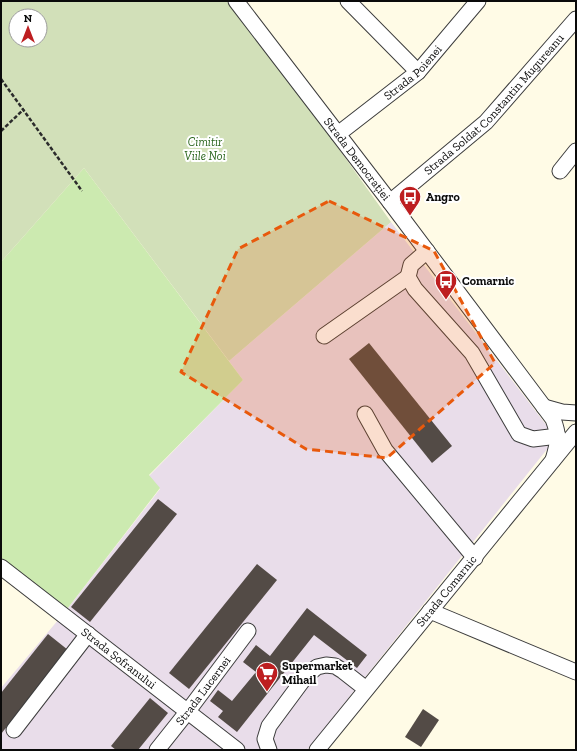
<svg xmlns="http://www.w3.org/2000/svg" width="577" height="751" font-family="'Zilla Slab',serif">
<rect width="100%" height="100%" fill="#fffbe6"/>
<!-- industrial -->
<polygon fill="#e9ddea" points="391,222 547,426 548,448 307,750 226,750 223,748 221,750 1,750 1,688 64,613 160,489 149,476 243,380 229,361"/>
<!-- green -->
<polygon fill="#cceab0" points="84,168 243,380 149,475 160,488 64,613 1,558 1,262"/>
<!-- cemetery -->
<path fill="#d2e0b9" fill-rule="evenodd" d="M1 1H228L296 89 391 222 229 361 84 168 1 262ZM16 16H40V40H16Z"/>
<!-- building -->
<g fill="#534b46">
<polygon points="369,343 452,446 432,463 349,359"/>
<polygon points="158,499 177,514 90,622 71,607"/>
<polygon points="257,564 277,580 189,689 169,673"/>
<polygon points="307,608 367,655 357,668 314,635 237,732 218,717 223,711 210,701 218,690 232,701 256,672 243,662 256,645 270,656"/>
<polygon points="48,634 68,650 1,734 1,693"/>
<polygon points="150,698 168,713 138,750 116,750 111,746"/>
<polygon points="423,709 439,720 421,747 405,737"/>
</g>
<g fill="none" stroke-linecap="round" stroke-linejoin="round">
<!-- minor casing -->
<g stroke="#3d3d3d" stroke-width="17">
<g id="minor">
<path id="s1" d="M236 1 390 202 553 419C560 437 558 443 553 460"/>
<polyline points="348,1 418,72"/>
<path id="s2" d="M338 134 418 72 478 1"/>
<polyline points="560,171 576,151"/>
<path id="s3" d="M390 202 486 122 576 19"/>
<polyline points="427,251 411,265 408,277 415,289 472,353 519,434 533,439 558,436"/>
<polyline points="324,336 408,277"/>
<polyline points="544,407 562,412 576,413"/>
<polyline points="365,414 385,450 475,558"/>
<path id="s4" d="M1 567 237 750"/>
<polyline points="430,611 576,672"/>
<polyline points="14,730 88,634"/>
<path id="s5" d="M157 750 188 711 248 631"/>
<polyline points="269,750 265,739 269,726 306,676 317,667 326,665 335,666 343,671 366,689"/>
<path id="s6" d="M317 750 576 432"/>
</g>
</g>
<!-- path -->
<g stroke="#2c2c2c" stroke-width="2.5" stroke-dasharray="4 2" stroke-linecap="butt">
<polyline points="1,79 82,191"/>
<polyline points="1,131 24,109"/>
</g>
<!-- minor -->
<use href="#minor" stroke="#fff" stroke-width="15"/>
</g>
<!-- marked area -->
<path fill="#e8590c" fill-opacity="0.2" stroke="#e8590c" stroke-width="3" stroke-dasharray="8 5" stroke-linejoin="round" d="M329 201 434 251 495 363 387 458 306 449 181 372 238 249Z"/>
<!-- icons -->
<defs>
<g id="bus-pin" transform="scale(1.15)"><path d="M0 17L-7.5 6A9.5 9.5 0 1 1 7.5 6Z" fill="#bd1e20" stroke="#fff"/><path d="M-5-6H5V4H4V6H2V4H-2V6H-4V4H-5ZM-3.5-4V0h7V-4ZM-3.5 1.2v1.5H-2V1.2ZM2 1.2v1.5H3.5V1.2Z" fill="#fff"/></g>
<g id="supermarket-pin" transform="scale(1.15)"><path d="M0 17L-7.5 6A9.5 9.5 0 1 1 7.5 6Z" fill="#bd1e20" stroke="#fff"/><path d="M-6-5.5h2.5l.6 2H6L4.5 2H-2.5L-4.4-4H-6ZM-1.5 3.2a1.3 1.3 0 1 0 .1 0ZM3 3.2a1.3 1.3 0 1 0 .1 0Z" fill="#fff"/></g>
</defs>
<g fill-rule="evenodd">
<use href="#bus-pin" x="410" y="197"/>
<use href="#bus-pin" x="446" y="281"/>
<use href="#supermarket-pin" x="267" y="673"/>
</g>
<g text-anchor="middle" stroke-width="4" stroke-linejoin="round" paint-order="stroke">
<!-- street labels -->
<g font-size="12" fill="#0a0a0a" stroke="#fff">
<text dy="4" stroke="none"><textPath href="#s2" startOffset="97">Strada Poienei</textPath></text>
<text dy="4" stroke="none"><textPath href="#s3" startOffset="143">Strada Soldat Constantin Mugureanu</textPath></text>
<text dy="4" stroke="none"><textPath href="#s1" startOffset="199">Strada Democrației</textPath></text>
<text dy="4" stroke="none"><textPath href="#s6" startOffset="205">Strada Comarnic</textPath></text>
<text dy="4" stroke="none"><textPath href="#s4" startOffset="149">Strada Șofranului</textPath></text>
<text dy="4" stroke="none"><textPath href="#s5" startOffset="75">Strada Lucernei</textPath></text>
</g>
<!-- park labels -->
<g font-size="12" font-style="italic" fill="#266219" stroke="#fff">
<text x="205" y="146">Cimitir<tspan x="205" dy="14">Viile Noi</tspan></text>
</g>
<!-- poi labels -->
<g font-size="12" font-weight="bold" fill="#0a0a0a" stroke="#fff" text-anchor="start">
<text x="426" y="201">Angro</text>
<text x="462" y="285">Comarnic</text>
<text x="282" y="670">Supermarket<tspan x="282" dy="14">Mihail</tspan></text>
</g>
</g>
<!-- border -->
<rect width="577" height="751" fill="none" stroke="#0a0a0a" stroke-width="4"/>
<!-- north arrow -->
<g transform="translate(28 28)"><circle r="19" fill="#ffffff" stroke="#9d9d9d"/>
<path d="M0-3L7 15L0 10L-7 15Z" fill="#bd1e20"/>
<text y="-6" font-size="11" font-weight="bold" text-anchor="middle" fill="#0a0a0a">N</text>
</g>
</svg>
